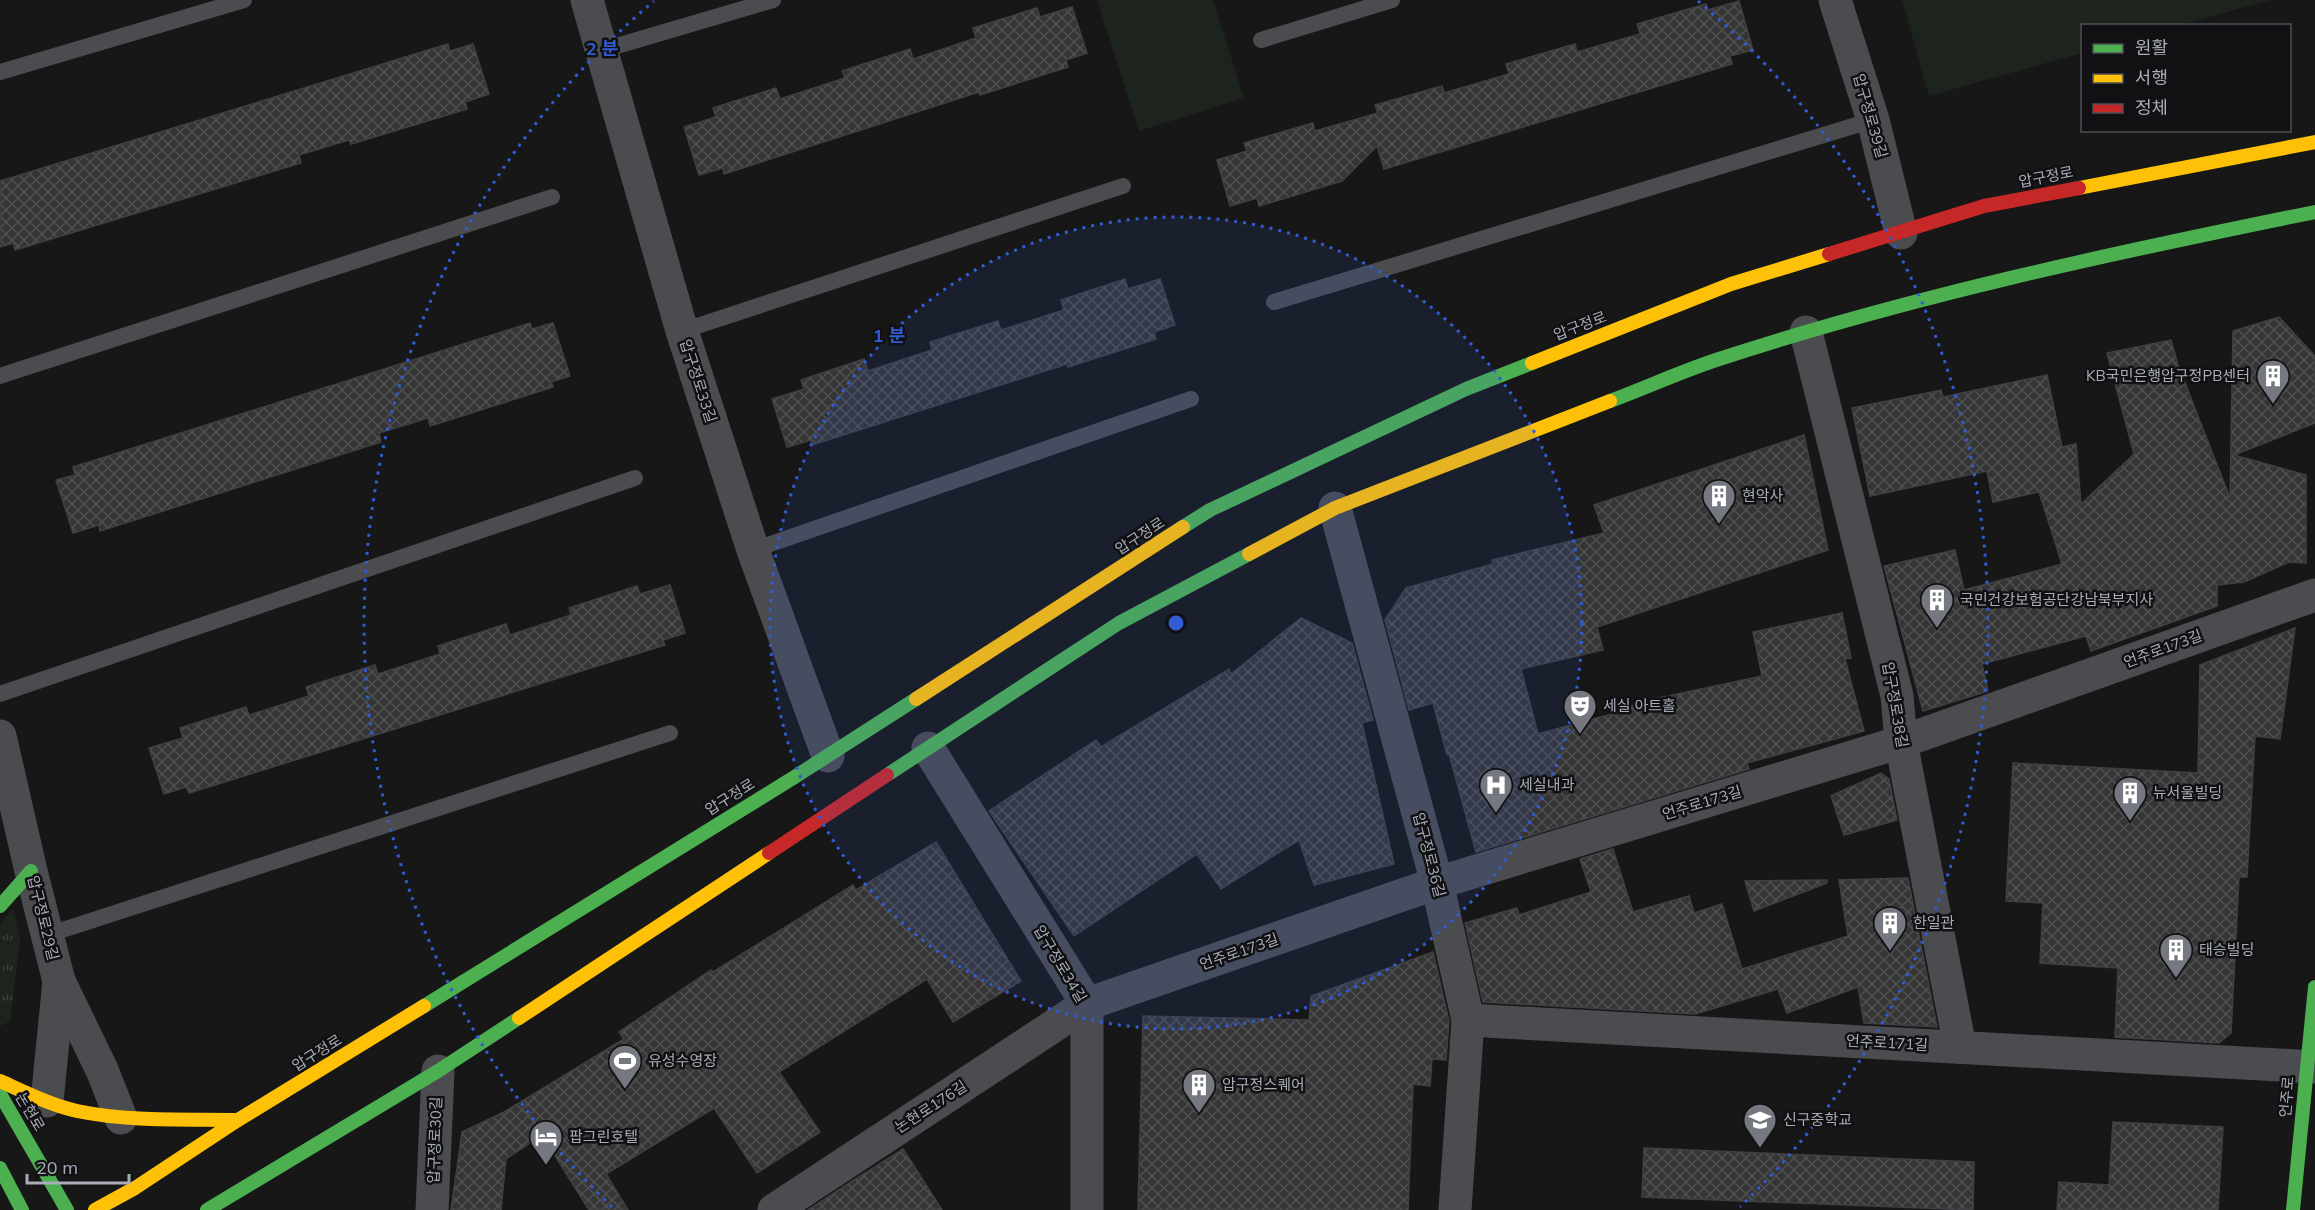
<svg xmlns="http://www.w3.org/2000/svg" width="2315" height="1210" font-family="Mulish,'Noto Sans KR',sans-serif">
<defs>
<pattern id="grass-tufts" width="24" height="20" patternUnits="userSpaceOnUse" patternTransform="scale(1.5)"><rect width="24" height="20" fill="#1d241e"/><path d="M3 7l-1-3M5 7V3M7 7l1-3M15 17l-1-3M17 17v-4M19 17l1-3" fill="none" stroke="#3b413d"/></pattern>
<pattern id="building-cross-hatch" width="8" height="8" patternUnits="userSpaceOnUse" patternTransform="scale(1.5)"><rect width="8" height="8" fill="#353536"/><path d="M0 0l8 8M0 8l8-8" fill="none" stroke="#4f5051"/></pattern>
</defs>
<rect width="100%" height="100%" fill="#171717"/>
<!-- grass -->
<polygon fill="url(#grass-tufts)" points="13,908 20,939 10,1021 0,1026 0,924"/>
<!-- green -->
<g fill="#1d241e">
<polygon points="1097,0 1213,0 1244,98 1139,131"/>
<polygon points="1902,0 2271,0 2180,25 2082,26 2082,53 1929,96"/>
</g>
<!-- building -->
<g fill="url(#building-cross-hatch)" stroke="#3f4043" stroke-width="1.5">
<polygon points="1739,1 1753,50 1730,56 1732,64 1384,169 1377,146 1342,181 1259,206 1257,198 1230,206 1217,160 1247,151 1244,143 1313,123 1315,131 1378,113 1375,105 1442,86 1444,93 1509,74 1506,64 1575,44 1577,52 1640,34 1637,24 1706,4 1708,10"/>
<polygon points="1072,7 1087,53 1066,60 1068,67 980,95 979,92 724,174 723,168 699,175 684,127 716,117 713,108 776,88 780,99 845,78 842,71 910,49 913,59 976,38 973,28 1037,8 1040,17"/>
<polygon points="448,44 450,51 473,44 489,94 465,102 467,109 351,144 349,140 299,155 301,163 15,250 13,243 0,247 0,181"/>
<polygon points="1125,279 1128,289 1160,279 1175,325 1154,332 1156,339 1068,367 1067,364 812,445 811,440 787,447 772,399 804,389 801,380 864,359 868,371 932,350 930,342 998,321 1001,330 1064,310 1061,300"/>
<polygon points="2279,317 2315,356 2315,423 2234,455 2306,475 2306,563 2289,562 2244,582 2217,585 2217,606 2091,651 2086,636 1982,664 1988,691 1923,711 1884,566 1955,550 1964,590 2062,564 2039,492 1993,502 1987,471 1870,496 1852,408 1941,390 1943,397 2047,375 2062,447 2076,444 2081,504 2134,454 2107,353 2171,340 2178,365 2230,498 2233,331"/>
<polygon points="530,323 532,329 553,323 570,376 551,382 553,387 430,426 428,418 379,433 381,442 100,531 99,525 73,533 56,480 75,475 73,467"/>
<polygon points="1804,435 1828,550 1597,627 1603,650 1521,669 1538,734 1619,712 1618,710 1654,699 1762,676 1753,632 1842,613 1851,658 1845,659 1864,731 1747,763 1749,769 1476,852 1449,754 1447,755 1433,703 1409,710 1385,620 1406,588 1493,564 1492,560 1604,533 1594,505"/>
<polygon points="670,585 685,633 663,640 665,645 189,793 186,787 164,794 149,748 183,738 180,728 246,707 249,715 309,696 306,687 375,665 378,674 440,654 438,646 506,624 510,635 571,615 569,608 637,586 640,594"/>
<polygon points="1301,618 1352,643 1373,720 1362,723 1394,864 1314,885 1299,840 1221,889 1197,854 1074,936 989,811 1096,740 1101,747 1229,669 1231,674"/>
<polygon points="2295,628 2280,739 2255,736 2247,877 2239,877 2231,1033 2219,1043 2115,1037 2118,968 2040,963 2043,903 2006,901 2013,763 2198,773 2200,665"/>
<polygon points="1881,773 1889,779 1897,820 1844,835 1831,796"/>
<polygon points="936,842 1021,981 953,1022 927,979 779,1072 820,1132 757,1173 714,1108 606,1174 628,1210 589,1210 542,1135 506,1159 501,1210 451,1210 462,1132 504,1112 624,1039 619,1032 711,970 713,972 853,885 856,890"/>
<polygon points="1613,849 1633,912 1689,896 1694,913 1722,904 1742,969 1848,936 1839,880 1908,878 1937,1027 1864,1023 1858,987 1787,1013 1778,989 1695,1014 1483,1002 1465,923 1517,908 1519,915 1591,892 1580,859"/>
<polygon points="1827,880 1827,883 1754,911 1745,881"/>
<polygon points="1433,952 1449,1021 1446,1060 1432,1059 1430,1086 1413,1084 1408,1210 1138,1210 1143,1016 1309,1020 1311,996"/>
<polygon points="2113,1122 2223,1127 2218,1210 2057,1210 2059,1182 2109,1185"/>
<polygon points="1644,1148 1974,1162 1973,1210 1642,1197"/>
<polygon points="903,1149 942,1210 808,1210 851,1182"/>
</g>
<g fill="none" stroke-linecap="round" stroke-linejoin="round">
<!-- lane -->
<g stroke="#4b4c50" stroke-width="16">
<polyline points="1261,40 1392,0"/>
<polyline points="603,50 773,0"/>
<polyline points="0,72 244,0"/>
<polyline points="1274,302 1873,120"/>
<polyline points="682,331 1123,186"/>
<polyline points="0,376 552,197"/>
<polyline points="753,550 1191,399"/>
<polyline points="0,694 635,478"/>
<polyline points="47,935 670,733"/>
</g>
<!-- street -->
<g stroke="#4b4c50" stroke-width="33">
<polyline points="587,0 682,331 753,550 828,756"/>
<polyline points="1835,0 1873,120 1901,233"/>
<polyline points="1806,332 1897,696 1901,742 1960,1047"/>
<polyline points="1335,508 1437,883 1468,1020 1455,1210"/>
<polyline points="0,736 31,871 59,981 47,1101"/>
<polyline points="928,748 1087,1004 1087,1210"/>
<polyline points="59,981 102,1070 121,1118"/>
<polyline points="1468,1020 2315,1067"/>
<polyline points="432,1210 438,1071"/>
<polyline points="774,1210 1087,1004 1437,883 1901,742 2315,595"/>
</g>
<!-- fast -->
<g stroke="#4caf50" stroke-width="14">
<path d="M1610 401C1645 388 1680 372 1716 360 1911 296 2113 253 2315 212"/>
<polyline points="1183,527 1210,510 1466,389 1532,363"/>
<polyline points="887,775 1119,623 1249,554"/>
<polyline points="0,906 31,871"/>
<polyline points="424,1006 793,778 916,699"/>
<polyline points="0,1094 67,1210"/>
<polyline points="0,1168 22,1210"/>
<polyline points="207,1210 438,1071 519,1018"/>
<polyline points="2293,1210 2315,987"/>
</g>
<!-- slow -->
<g stroke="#ffc107" stroke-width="14">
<polyline points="2079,188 2315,142"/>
<polyline points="1532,363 1731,284 1829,254"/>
<polyline points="1249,554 1335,508 1610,401"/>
<polyline points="916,699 1183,527"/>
<polyline points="519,1018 769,853"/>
<path d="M0 1081C25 1092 50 1105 77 1111 130 1122 185 1119 238 1120"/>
<polyline points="95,1210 135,1188 238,1120 424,1006"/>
</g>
<!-- jam -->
<g stroke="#c62828" stroke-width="14">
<polyline points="1829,254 1984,206 2079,188"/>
<polyline points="769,853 887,775"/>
</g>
</g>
<!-- distance rings -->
<circle cx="1176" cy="623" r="406" fill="#325cd3" fill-opacity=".12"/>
<g fill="none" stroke="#325cd3" stroke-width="3" stroke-dasharray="3 6">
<circle cx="1176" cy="623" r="406"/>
<path d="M612 1207A812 812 0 0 1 654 1M1698 1A812 812 0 0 1 1740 1207"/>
</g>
<!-- icons -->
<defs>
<g id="building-pin" transform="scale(1.725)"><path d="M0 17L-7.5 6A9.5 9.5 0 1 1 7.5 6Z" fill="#757880" stroke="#111113"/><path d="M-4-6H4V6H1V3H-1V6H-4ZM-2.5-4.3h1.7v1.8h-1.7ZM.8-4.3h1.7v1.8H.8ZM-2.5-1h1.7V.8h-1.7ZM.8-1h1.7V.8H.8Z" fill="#fff"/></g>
<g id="theatre-pin" transform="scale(1.725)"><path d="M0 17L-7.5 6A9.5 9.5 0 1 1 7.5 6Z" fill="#757880" stroke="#111113"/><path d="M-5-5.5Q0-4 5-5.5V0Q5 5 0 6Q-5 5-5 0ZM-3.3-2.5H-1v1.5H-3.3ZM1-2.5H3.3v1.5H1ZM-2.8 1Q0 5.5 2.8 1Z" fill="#fff"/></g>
<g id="hospital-pin" transform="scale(1.725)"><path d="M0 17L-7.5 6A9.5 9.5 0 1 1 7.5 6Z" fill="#757880" stroke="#111113"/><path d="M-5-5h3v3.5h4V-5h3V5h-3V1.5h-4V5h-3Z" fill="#fff"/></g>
<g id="stadium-pin" transform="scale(1.725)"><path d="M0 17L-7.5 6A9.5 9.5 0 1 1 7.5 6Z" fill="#757880" stroke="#111113"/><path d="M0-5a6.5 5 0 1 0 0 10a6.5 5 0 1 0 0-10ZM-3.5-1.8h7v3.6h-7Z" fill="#fff"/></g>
<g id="school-pin" transform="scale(1.725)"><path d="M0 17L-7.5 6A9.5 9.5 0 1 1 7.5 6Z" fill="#757880" stroke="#111113"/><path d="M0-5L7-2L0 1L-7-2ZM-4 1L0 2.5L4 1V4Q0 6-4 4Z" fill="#fff"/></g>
<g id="hotel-pin" transform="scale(1.725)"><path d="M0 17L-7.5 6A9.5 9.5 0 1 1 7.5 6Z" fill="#757880" stroke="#111113"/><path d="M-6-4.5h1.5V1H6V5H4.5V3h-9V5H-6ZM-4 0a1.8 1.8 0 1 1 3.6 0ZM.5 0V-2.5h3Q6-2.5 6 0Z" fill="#fff"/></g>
</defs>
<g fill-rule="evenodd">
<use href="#building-pin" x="2273" y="376"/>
<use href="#building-pin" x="1719" y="496"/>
<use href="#building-pin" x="1937" y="600"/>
<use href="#theatre-pin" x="1580" y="706"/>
<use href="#hospital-pin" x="1496" y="785"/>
<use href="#building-pin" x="2130" y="793"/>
<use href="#building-pin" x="1890" y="923"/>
<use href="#building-pin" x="2176" y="950"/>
<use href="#stadium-pin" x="625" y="1061"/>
<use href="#building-pin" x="1199" y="1085"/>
<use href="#school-pin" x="1760" y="1120"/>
<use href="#hotel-pin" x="546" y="1137"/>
</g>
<g text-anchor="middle" stroke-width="5" stroke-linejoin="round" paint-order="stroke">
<!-- street labels -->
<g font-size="15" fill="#a8adb8" stroke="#111113">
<text transform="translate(1870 116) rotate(74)" y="5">압구정로39길</text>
<text transform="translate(2046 177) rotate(-11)" y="5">압구정로</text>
<text transform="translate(1580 326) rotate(-21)" y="5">압구정로</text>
<text transform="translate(698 381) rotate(72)" y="5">압구정로33길</text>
<text transform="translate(1140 536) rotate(-33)" y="5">압구정로</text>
<text transform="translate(2163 649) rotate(-20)" y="5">언주로173길</text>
<text transform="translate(1895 705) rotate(80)" y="5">압구정로38길</text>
<text transform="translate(730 797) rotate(-32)" y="5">압구정로</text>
<text transform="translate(1702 803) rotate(-17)" y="5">언주로173길</text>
<text transform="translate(1429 855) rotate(75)" y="5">압구정로36길</text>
<text transform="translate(43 918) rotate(76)" y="5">압구정로29길</text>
<text transform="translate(1239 952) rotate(-19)" y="5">언주로173길</text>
<text transform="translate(1060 964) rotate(59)" y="5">압구정로34길</text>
<text transform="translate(1887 1043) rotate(3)" y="5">언주로171길</text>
<text transform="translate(317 1053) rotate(-32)" y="5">압구정로</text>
<text transform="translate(2287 1097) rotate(-85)" y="5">언주로</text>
<text transform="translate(931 1107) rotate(-33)" y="5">논현로176길</text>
<text transform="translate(30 1112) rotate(59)" y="5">논현로</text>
<text transform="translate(435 1140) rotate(-88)" y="5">압구정로30길</text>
</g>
<!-- poi labels -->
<g font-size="15" fill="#a8adb8" stroke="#111113" text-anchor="start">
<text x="2250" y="381" text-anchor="end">KB국민은행압구정PB센터</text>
<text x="1742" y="501">현악사</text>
<text x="1960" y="605">국민건강보험공단강남북부지사</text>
<text x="1603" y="711">세실 아트홀</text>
<text x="1519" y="790">세실내과</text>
<text x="2153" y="798">뉴서울빌딩</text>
<text x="1913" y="928">한일관</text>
<text x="2199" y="955">태승빌딩</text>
<text x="648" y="1066">유성수영장</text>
<text x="1222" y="1090">압구정스퀘어</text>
<text x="1783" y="1125">신구중학교</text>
<text x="569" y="1142">팝그린호텔</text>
</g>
</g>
<circle cx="1176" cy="623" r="9" fill="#325cd3" stroke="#111113" stroke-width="3"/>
<g font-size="18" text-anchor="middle" font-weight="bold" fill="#325cd3" stroke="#111113" stroke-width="5" stroke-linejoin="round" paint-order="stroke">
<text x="602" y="55">2 분</text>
<text x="889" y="342">1 분</text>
</g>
<!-- legend -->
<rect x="2081" y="24" width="210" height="108" fill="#111113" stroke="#4d4f55" stroke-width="1.5"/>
<rect x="2093" y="44" width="30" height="9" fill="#4caf50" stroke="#4d4f55" stroke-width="1.5"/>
<text x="2135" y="54" font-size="18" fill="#a8adb8">원활</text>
<rect x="2093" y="74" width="30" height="9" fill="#ffc107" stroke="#4d4f55" stroke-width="1.5"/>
<text x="2135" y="84" font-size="18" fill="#a8adb8">서행</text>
<rect x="2093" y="104" width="30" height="9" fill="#c62828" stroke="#4d4f55" stroke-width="1.5"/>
<text x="2135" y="114" font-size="18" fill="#a8adb8">정체</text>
<!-- scale -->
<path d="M27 1174v9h102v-9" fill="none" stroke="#a8adb8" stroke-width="3"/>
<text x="36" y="1174" font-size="18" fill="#a8adb8" stroke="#111113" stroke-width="4.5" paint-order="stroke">20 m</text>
</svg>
